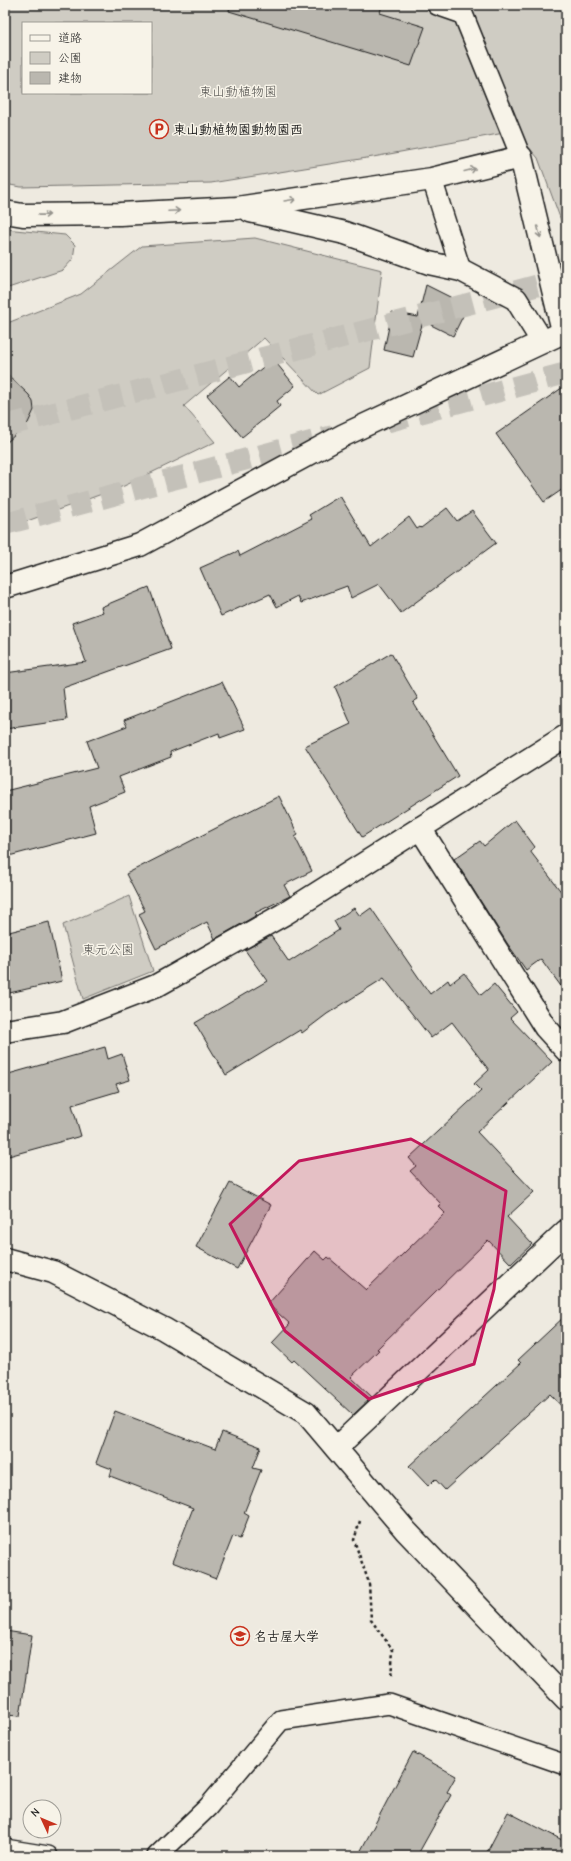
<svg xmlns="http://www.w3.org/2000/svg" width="571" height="1861" font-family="'Comic Neue','Klee One',sans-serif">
<rect width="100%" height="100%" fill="#eeeae0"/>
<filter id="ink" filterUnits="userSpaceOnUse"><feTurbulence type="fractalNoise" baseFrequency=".025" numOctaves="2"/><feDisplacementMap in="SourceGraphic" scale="8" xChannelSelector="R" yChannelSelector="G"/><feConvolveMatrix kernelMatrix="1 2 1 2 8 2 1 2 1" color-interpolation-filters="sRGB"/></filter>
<g filter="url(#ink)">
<!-- green -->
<g fill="#cfccc3" stroke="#767470" fill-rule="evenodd">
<path d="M5 5H566V234L538 158 515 131 373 157 211 183 21 187 5 184ZM23 23H151V93H23Z"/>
<polygon points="5,229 65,235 75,245 73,259 63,270 5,289"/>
<polygon points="255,238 382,270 370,368 318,395 264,338 184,406 215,442 124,486 5,529 5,324 81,294 142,246"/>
<polygon points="129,896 153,971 83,999 63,925"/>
</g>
<!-- building -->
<g fill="#bab7af" stroke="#1c1c1c">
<polygon points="230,5 382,5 380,13 425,27 411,66 229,11"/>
<polygon points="426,285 468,306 453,336 423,321 413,357 384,350 392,312 418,317"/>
<polygon points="273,359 295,386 277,401 280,406 242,437 207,395 230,376 239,387"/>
<polygon points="5,372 29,395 33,402 34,410 28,423 5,444"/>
<polygon points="566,385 566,487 544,502 496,434"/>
<polygon points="340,496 371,547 409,517 417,529 420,527 421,528 447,508 457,521 472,511 496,543 401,613 379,584 351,598 347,586 301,603 298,596 277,607 270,594 221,616 200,568 238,551 240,556 312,519 309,515"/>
<polygon points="149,587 171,649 63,688 67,720 5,729 5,673 86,662 72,623 103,612 101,607"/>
<polygon points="391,653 418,699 413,702 458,776 362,837 305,746 351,724 335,687"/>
<polygon points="222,682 245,729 220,738 219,733 170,752 171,757 119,777 125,792 89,806 96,833 5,857 5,791 97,768 87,741 127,726 124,720"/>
<polygon points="279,796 298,835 295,837 312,871 284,885 290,896 255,913 257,915 215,939 207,922 156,949 139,914 145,911 126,874"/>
<polygon points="515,820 535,847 530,851 566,898 566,993 541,959 526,970 507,943 454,859 480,841 484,846"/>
<polygon points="354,908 360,916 371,908 430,994 448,980 450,984 464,973 481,995 494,984 517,1012 510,1018 552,1062 477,1132 534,1192 507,1217 532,1244 511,1264 488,1240 377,1349 379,1350 351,1377 372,1397 353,1415 294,1360 292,1362 272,1343 290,1324 268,1304 315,1251 325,1260 328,1257 366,1290 445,1213 438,1206 441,1204 410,1171 416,1166 409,1158 481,1091 474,1084 489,1070 452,1022 431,1038 384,978 327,1014 302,1033 300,1030 226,1075 195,1023 267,981 245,950 271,936 289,962 339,930 334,921"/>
<polygon points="49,922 62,981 5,994 5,933"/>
<polygon points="105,1047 108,1059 122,1054 130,1080 116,1084 119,1091 72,1105 81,1136 5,1157 5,1075"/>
<polygon points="230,1183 271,1205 237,1269 196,1247"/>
<polygon points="566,1315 566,1411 550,1394 445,1490 435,1479 428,1486 409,1466 521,1363 518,1360"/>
<polygon points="115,1411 215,1449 222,1432 261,1447 253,1468 261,1470 244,1513 249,1516 240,1539 233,1536 216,1579 172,1562 193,1508 110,1476 112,1469 96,1463"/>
<polygon points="5,1631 32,1635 20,1716 5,1715"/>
<polygon points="413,1752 456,1776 447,1792 451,1795 417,1856 358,1856"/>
<polygon points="508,1812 566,1842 566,1856 485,1856"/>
</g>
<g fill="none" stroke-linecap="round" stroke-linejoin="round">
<!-- highway-tunnel -->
<g stroke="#c4c1b9" stroke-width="22" stroke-dasharray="22 11" stroke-linecap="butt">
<polyline points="386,422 566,373"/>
<polyline points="5,426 566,278"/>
<polyline points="5,524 333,436"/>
</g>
<!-- lane casing -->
<g stroke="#1c1c1c" stroke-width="22">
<g id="lane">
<polyline points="437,5 463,14 521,157"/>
<polyline points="432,179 461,270"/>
<polyline points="5,1849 48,1856"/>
<polyline points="157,1856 208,1807 281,1720 389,1704 566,1765"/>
</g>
</g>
<!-- street casing -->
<g stroke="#1c1c1c" stroke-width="25">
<g id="street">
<polyline points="250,211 345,233 429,263 461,270 516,299 542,341"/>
<polyline points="5,212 23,215 120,214 237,208 432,179 521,157 563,331 566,333"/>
<polyline points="420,828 545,1027 566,1050"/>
<polyline points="5,1031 63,1022 156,986 286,913 566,736"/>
<polyline points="5,1259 53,1272 164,1329 306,1413 406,1531 566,1699"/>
<polyline points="336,1448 566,1231"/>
</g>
</g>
<!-- secondary casing -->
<g stroke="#1c1c1c" stroke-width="25">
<polyline id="secondary" points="5,587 140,545 344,435 566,331"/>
</g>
<!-- path -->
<polyline stroke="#1c1c1c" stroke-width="2.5" stroke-dasharray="3 3" stroke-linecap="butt" points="360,1521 354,1540 369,1583 371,1620 393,1650 391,1678"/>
<!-- lane -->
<use href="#lane" stroke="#f7f3e8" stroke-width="19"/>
<!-- street -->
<use href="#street" stroke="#f7f3e8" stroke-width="22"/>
<!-- secondary -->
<use href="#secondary" stroke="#f7f3e8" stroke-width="22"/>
</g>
<!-- one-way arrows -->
<defs><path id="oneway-shaft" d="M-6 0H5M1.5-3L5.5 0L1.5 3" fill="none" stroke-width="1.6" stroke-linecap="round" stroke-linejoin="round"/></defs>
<g stroke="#94928c">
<use href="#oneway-shaft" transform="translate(470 170) rotate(-14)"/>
<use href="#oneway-shaft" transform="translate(290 200) rotate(-9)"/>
<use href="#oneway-shaft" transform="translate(174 211) rotate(-3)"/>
<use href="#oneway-shaft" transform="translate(44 215) rotate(-1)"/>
<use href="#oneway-shaft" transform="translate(539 232) rotate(76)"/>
</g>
</g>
<!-- marked area -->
<path fill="#c2185b" fill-opacity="0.2" stroke="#c2185b" stroke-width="3" stroke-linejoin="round" d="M411 1139 506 1191 494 1289 474 1364 369 1399 285 1331 230 1224 299 1161Z"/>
<!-- icons -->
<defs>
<g id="parking-ring" transform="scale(1)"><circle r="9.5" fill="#f7f3e8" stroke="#c8321e" stroke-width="1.5"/><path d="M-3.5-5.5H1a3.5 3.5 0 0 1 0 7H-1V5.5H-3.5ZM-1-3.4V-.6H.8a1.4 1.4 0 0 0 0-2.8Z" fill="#c8321e"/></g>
<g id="university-ring" transform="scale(1)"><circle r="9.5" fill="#f7f3e8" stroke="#c8321e" stroke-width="1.5"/><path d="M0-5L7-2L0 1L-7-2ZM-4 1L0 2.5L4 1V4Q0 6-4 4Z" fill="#c8321e"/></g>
</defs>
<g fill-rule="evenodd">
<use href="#parking-ring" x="159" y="129"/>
<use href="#university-ring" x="240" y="1636"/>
</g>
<g text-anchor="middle" stroke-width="3" stroke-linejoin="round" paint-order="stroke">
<!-- park labels -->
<g font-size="13" fill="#52514e" stroke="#f7f3e8">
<text x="238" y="96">東山動植物園</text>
<text x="108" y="954">東元公園</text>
</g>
<!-- poi labels -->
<g font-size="13" font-weight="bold" fill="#1c1c1c" stroke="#f7f3e8" text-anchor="start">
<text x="173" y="134">東山動植物園動物園西</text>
<text x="254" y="1641">名古屋大学</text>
</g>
</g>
<!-- margin -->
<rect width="571" height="1861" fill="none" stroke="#f7f3e8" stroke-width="20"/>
<rect x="10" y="10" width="551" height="1841" fill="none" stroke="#1c1c1c" stroke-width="1.5" filter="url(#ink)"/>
<!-- legend -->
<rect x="22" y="22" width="130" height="72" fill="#f7f3e8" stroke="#9f9d96"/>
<rect x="30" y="35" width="20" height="6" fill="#f7f3e8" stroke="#9f9d96"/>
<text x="58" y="42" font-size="12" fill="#1c1c1c">道路</text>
<rect x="30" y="52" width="20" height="12" fill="#cfccc3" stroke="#9f9d96"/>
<text x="58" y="62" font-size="12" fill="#1c1c1c">公園</text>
<rect x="30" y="72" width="20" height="12" fill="#bab7af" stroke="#9f9d96"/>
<text x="58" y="82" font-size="12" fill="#1c1c1c">建物</text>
<!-- north arrow -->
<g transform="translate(42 1819) rotate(314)"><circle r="19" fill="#f7f3e8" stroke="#9f9d96"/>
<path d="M0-3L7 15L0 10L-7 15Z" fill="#c8321e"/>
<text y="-6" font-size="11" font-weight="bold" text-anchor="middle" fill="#1c1c1c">N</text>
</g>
</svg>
